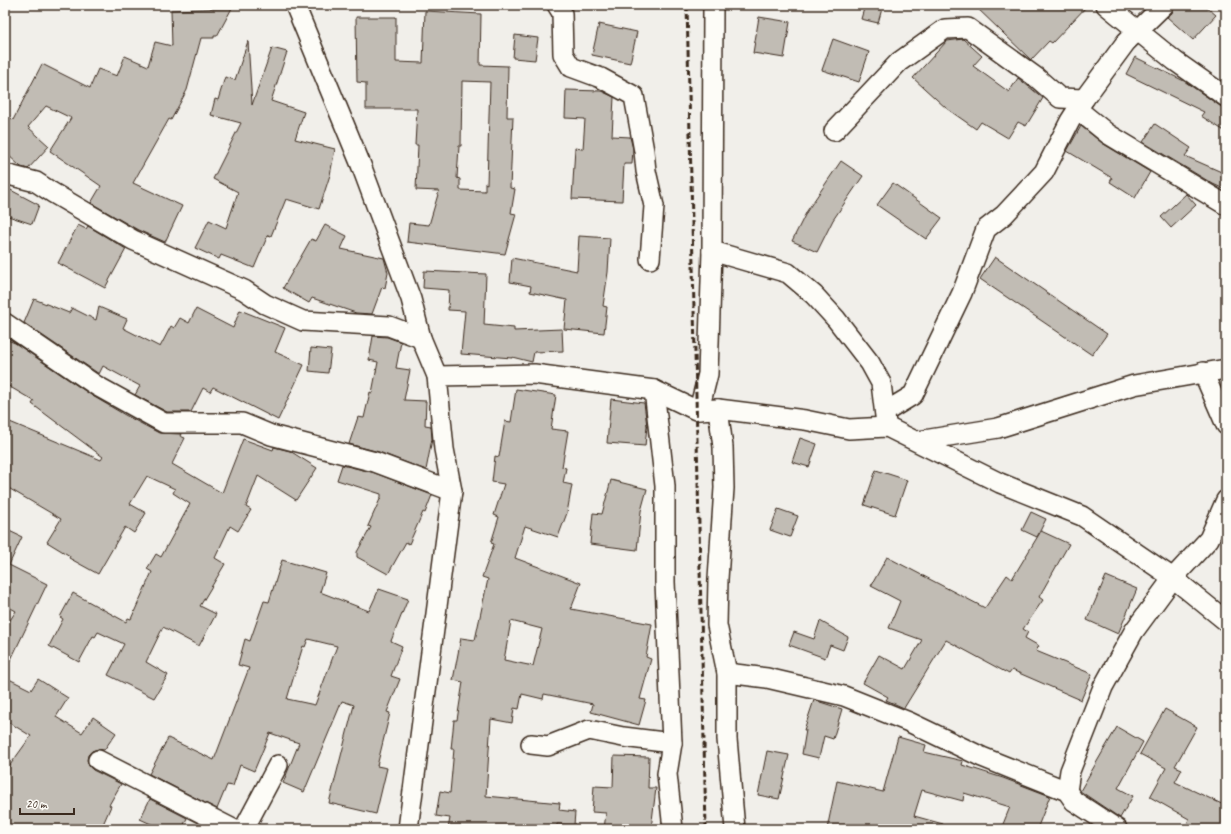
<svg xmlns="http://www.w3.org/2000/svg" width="1231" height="834" font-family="Caveat,sans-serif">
<rect width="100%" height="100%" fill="#f1efea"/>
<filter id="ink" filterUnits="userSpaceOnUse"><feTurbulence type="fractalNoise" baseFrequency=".025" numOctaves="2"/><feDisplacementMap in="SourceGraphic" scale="8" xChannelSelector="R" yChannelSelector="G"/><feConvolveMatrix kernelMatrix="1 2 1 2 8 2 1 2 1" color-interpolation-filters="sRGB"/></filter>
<g filter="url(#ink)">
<!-- building -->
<g fill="#c1bcb4" stroke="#3b2a1e" fill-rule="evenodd">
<polygon points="865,5 883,5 878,23 861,19"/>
<polygon points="974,5 1088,5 1052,43 1049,41 1031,60"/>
<polygon points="1175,5 1204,5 1216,15 1193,40 1167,17 1172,13"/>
<polygon points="232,8 217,36 214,36 214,38 201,38 187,90 171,120 169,119 133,183 182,206 165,242 138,230 91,203 101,186 50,151 71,118 46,106 28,127 49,146 28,169 21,167 5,152 5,113 13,120 42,64 90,88 98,69 117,76 125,56 148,66 155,42 172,46 171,10"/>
<path d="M425 11 481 14 480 65 508 66 507 117H513L510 188 515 189 511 213 516 214 505 254 407 242 409 223 429 225 439 191 416 190 418 145H415L417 109H366V83L357 82 356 17H396V62L423 63ZM462 81 490 82 487 184 485 183V191L460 190V179L457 178 459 146H461Z"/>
<polygon points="759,17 790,22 784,58 753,53"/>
<polygon points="599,24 637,32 630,63 592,55"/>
<polygon points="515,35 538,38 535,60 513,58"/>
<polygon points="833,39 869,52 859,82 822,70"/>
<polygon points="963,39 982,56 973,66 1009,92 1018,78 1043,98 1026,126 1018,122 1008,138 981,122 976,129 946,108 913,78 947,41"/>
<polygon points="248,41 252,105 272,48 287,52 271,101 304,112 295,139 335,149 330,175 319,209 286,199 271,236 268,235 254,268 221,255 219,259 195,248 209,220 226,228 238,192 213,179 241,123 211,115 215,99 218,100 225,77 235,80"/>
<polygon points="1135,57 1184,81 1220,106 1226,108 1226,132 1201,116 1204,112 1126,74"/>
<polygon points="566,90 601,91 614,97 612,136 630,137 633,149 632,164 624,164 622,201 572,199 575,148 583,149 585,119 565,118"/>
<polygon points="1155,124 1191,148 1185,156 1226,174 1226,190 1213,184 1143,142"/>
<polygon points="1081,126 1102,143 1150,172 1135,198 1110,182 1112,178 1067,151"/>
<polygon points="841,161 863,176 833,220 817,252 792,241 807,211"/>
<polygon points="893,183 942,218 926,239 877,205"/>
<polygon points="5,187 39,205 32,224 5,215"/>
<polygon points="1186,194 1196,205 1171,228 1161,217"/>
<polygon points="78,225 86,229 88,226 126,249 105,288 58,263"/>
<polygon points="325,225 347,236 341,249 384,258 388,273 385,288 382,287 372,314 356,313 312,298 309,303 283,288 311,239 316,241"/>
<polygon points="579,236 610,238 608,272 603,306 607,307 604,333 564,329 567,300 530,292 531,286 510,282 512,258 577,271"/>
<polygon points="995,257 1107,334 1092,355 980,279"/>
<polygon points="424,271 486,274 484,325 514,328 514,331 562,329 563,351 534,352 532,362 512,357 512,358 461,354 465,311 448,310 449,290 423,288"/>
<polygon points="34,299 69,313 72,308 96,320 99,307 127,319 123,328 160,347 171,326 174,328 180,318 189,323 196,309 233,328 240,310 285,328 275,352 304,365 278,420 213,387 210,392 203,388 191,412 167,412 135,395 140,386 103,366 99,374 24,323"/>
<polygon points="373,336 387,337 401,342 396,368 410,370 404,400 426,401 425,425 431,426 432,439 426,470 379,452 349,444 358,417 364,418 370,392 372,393 378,362 369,360"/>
<polygon points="5,339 15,343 91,395 125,415 159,433 181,434 180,436 185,438 172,464 222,493 243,439 273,450 274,447 290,451 317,468 296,500 258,476 246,507 251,510 238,531 230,526 215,558 225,564 200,606 216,614 199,646 163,627 146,662 168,675 154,698 108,675 124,644 98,632 95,637 93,636 79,662 49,646 63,619 60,617 73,593 126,622 128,618 131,619 152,572 147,569 156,554 161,557 190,504 173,493 175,489 147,476 130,504 146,513 134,533 125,527 98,574 69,558 70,556 47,542 61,519 5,486 5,420 101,460 103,457 32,404 34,401 5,384"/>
<polygon points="311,348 331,350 328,373 309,371"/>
<path d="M516 389 556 395 551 429 568 431 562 467 566 468 563 483 572 485 567 513 558 537 525 526 515 558 581 583 571 609 652 624 646 657 651 659 640 699 646 700 639 725 591 712 593 704 544 694 543 699 522 694 519 709 514 708 512 723 491 719 486 796 560 803 559 810 575 812 574 825 557 824V829H448L450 818 436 816 440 791 450 793 454 749H451L454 720H457L463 682 453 680 461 638 475 640 488 579 482 577 494 544 491 543 499 517 494 515 504 484 492 482 495 456 499 457 505 421 511 422ZM511 621 542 629 533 666 504 660Z"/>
<polygon points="611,399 644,403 647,426 645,446 607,443"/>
<polygon points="800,438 817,444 809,467 792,462"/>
<polygon points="342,465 372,472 432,495 425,513 423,512 409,544 406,542 388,574 357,557 357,552 371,527 368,526 381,497 381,494 337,480"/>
<polygon points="876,470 907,480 895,515 864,505"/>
<polygon points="611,480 647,489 641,511 637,550 590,544 593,513 602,514"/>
<polygon points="778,509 798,516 790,537 770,530"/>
<polygon points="1031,512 1046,519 1037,537 1022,530"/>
<polygon points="5,529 22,537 9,565 47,584 5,672 5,628 16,611 5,605"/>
<polygon points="1041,531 1069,544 1039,597 1043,600 1023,629 1028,632 1025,638 1039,646 1036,651 1092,674 1081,700 1012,670 1009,674 946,640 904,708 886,700 888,697 863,683 879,655 905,669 922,640 889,628 900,601 871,586 887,557 985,608 1007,575 1012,579"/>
<path d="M282 560 326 573 320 592 369 611 379 589 408 599 391 641 402 646 391 676 400 679 387 712 390 713 377 766 387 768 376 814 329 803 354 705 342 701 304 792 283 783 299 743 270 733 254 771 240 765 233 786 227 785 217 809 149 774 168 738 214 760 249 668 238 665 245 639 250 641 264 601 269 602ZM308 639 337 646 315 705 287 699 303 646 305 647Z"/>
<polygon points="1106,576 1137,589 1118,634 1087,620"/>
<polygon points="820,621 848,637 843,650 830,645 825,658 789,645 794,632 814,639"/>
<polygon points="5,677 31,690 38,679 68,698 56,717 82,733 93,717 116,733 104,750 98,749 92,751 88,755 87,760 89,766 93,770 121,784 109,805 111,806 101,829 5,829 5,772 31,736 5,720"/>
<polygon points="814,700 842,709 833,739 824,736 819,758 802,754 806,730 804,730"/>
<polygon points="1165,709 1197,727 1175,766 1182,769 1175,782 1226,806 1226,829 1185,829 1189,819 1150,797 1166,768 1140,754"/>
<polygon points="1117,727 1143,742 1118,788 1133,796 1120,818 1080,791"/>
<polygon points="898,737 926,745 924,752 963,761 962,765 1003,778 1050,796 1037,829 1001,829 1010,807 964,793 963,801 922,790 914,816 943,824 943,829 827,829 837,781 883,792"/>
<polygon points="767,751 789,755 779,799 758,795"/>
<polygon points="614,756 649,757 648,788 656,788 651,829 604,829 606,813 592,812 594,786 613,787"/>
<polygon points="150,799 187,818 182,829 162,829 140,819"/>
</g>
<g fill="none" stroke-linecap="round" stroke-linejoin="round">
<!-- minor casing -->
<g stroke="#3b2a1e" stroke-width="22">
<g id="minor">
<polyline points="295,5 361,165 411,299 421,338 437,376 444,449 452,491 408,829"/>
<polyline points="557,5 562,13 563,54 571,67 601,78 634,96 644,151 646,171 654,206 650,259"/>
<polyline points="1106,5 1175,61 1226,97"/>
<polyline points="1077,109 1108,134 1226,205"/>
<polyline points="834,131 899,62 945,29 968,28 1037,78 1060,98 1084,99"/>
<polyline points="5,174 36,182 53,193 133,240 244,290 265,304 303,321 389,326 421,338"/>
<polyline points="712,251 788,273 814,295 836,319 870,363 881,383 886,424"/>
<polyline points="5,323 97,386 164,423 242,423 271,435 375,462 452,491"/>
<polyline points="1203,372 1226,425"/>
<polyline points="437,376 534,374 654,390 696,410 718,409 805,420 849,429 887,427 1000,483 1082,516 1173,578 1226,621"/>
<polyline points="654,390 665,486 665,582 672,743 667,774 673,829"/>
<polyline points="718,409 723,447 724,488 718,579 717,625 727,673 727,739 735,829"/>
<polyline points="699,410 708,374 712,251 713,5"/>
<polyline points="885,412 913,395 962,293 986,229 1004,215 1044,172 1070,121 1084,99 1126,42 1164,5"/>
<polyline points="918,441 998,428 1134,385 1226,369"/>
<polyline points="727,673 767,678 844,696 909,722 982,757 1067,791 1074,801 1117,829"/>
<polyline points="531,744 548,746 589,730 623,737 672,743"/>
<polyline points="98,760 233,829"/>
<polyline points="1067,791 1070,771 1103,687 1134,631 1173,578 1209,539 1226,500"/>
<polyline points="244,829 278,765"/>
</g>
</g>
<!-- minor -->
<use href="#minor" stroke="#fdfcf7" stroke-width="19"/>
<!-- rail -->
<polyline stroke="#3b2a1e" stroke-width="3" stroke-dasharray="6 3" stroke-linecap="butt" points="687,5 706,829"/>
</g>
</g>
<!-- margin -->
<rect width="1231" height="834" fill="none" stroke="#fdfcf7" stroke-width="20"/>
<rect x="10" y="10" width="1211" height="814" fill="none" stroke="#3b2a1e" stroke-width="1.5" filter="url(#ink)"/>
<!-- scale -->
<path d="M20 808v6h54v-6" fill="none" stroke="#3b2a1e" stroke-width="2"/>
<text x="26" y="808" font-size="12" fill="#3b2a1e" stroke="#fdfcf7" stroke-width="3" paint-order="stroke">20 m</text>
</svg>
